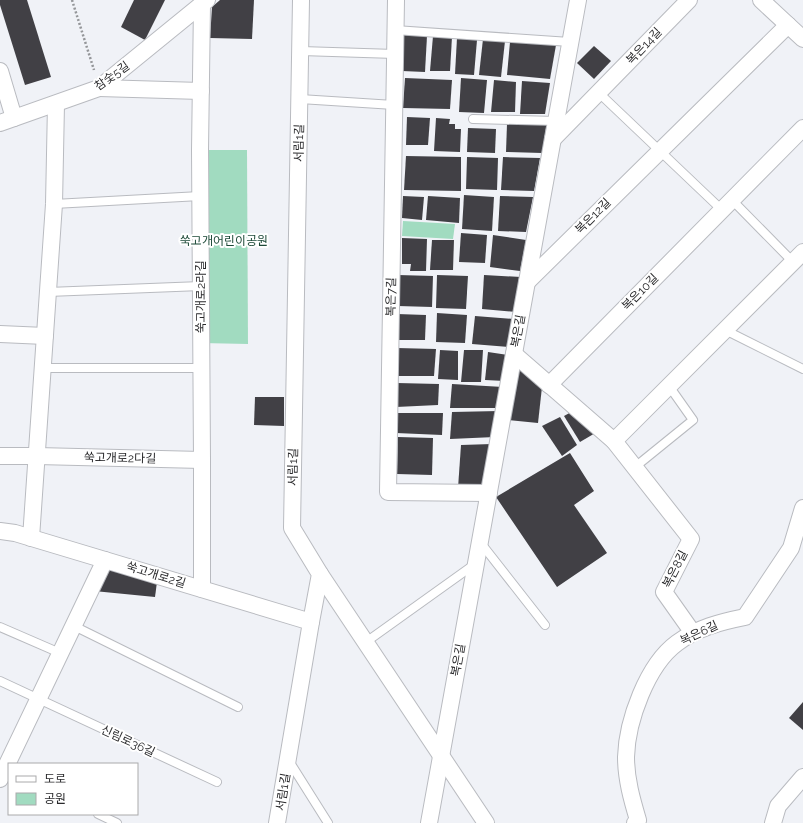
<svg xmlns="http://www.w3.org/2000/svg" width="803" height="823" font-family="Raleway,'Noto Sans KR',sans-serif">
<rect width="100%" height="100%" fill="#f0f2f7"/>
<!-- green -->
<g fill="#a1dbc0">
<polygon points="200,150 247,150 248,344 201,343"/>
<polygon points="403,221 455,224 453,239 402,236"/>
</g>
<!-- building -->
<g fill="#414045">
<polygon points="0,0 27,0 51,77 25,85 0,5"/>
<polygon points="134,0 165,0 145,40 121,27"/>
<polygon points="220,0 254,0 252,39 210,38 212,7"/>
<polygon points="403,35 427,36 425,72 402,71"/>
<polygon points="433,36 452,37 450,71 430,71"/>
<polygon points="457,38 477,40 474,75 455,74"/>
<polygon points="483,39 505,41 501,77 479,75"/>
<polygon points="510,42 556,45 550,79 507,75"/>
<polygon points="594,46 611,61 594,79 577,63"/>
<polygon points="405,78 452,80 450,109 403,108"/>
<polygon points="461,78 487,80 484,113 459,112"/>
<polygon points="494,80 516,82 515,112 491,112"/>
<polygon points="522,81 550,83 545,114 520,114"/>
<polygon points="407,117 430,118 428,145 406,145"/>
<polygon points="436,118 450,119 449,124 455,124 455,129 461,129 460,152 434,151"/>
<polygon points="547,122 542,153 506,152 507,124"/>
<polygon points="468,128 496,129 495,153 467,152"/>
<polygon points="406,156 461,157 461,191 404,190"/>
<polygon points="467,157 498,158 497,190 466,189"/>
<polygon points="503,157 540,158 534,191 501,190"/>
<polygon points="464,195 494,197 492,231 462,229"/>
<polygon points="403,196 424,197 422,220 402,218"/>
<polygon points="428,196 460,198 459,223 426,220"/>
<polygon points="500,196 533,197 526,232 498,231"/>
<polygon points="461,233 487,235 485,263 459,262"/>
<polygon points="493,235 526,240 520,271 490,267"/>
<polygon points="402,238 427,239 426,271 410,271 411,264 402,264"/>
<polygon points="432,240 454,240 453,270 430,270"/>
<polygon points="398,275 433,276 432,307 398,306"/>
<polygon points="437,275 468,276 466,309 436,308"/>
<polygon points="484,275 521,277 516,312 482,309"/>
<polygon points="437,313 467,315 465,343 436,342"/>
<polygon points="397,314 426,315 425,340 396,340"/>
<polygon points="475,316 514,319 509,347 472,344"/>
<polygon points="397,348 436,349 434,376 397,376"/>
<polygon points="440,350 458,351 458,380 438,379"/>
<polygon points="464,350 483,350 481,382 461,382"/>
<polygon points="488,352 508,355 505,381 485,380"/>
<polygon points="517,365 542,387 538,423 508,420"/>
<polygon points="397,383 439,384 438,405 396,407"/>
<polygon points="452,384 503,387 500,408 450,408"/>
<polygon points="255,397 284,397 284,426 254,425"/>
<polygon points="499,411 495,437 450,439 452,412"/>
<polygon points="573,411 597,432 580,442 564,416"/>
<polygon points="397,413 443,413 442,435 396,433"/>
<polygon points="560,417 577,445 562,456 542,426"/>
<polygon points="398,437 433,438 432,475 397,474"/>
<polygon points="492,444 486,488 458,488 461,445"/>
<polygon points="570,453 594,491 574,505 607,553 557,587 496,497"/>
<polygon points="107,564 157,582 155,597 94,591"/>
<polygon points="803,702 803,730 789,718"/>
</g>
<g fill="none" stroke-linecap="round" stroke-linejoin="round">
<!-- lane casing -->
<g stroke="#b9bbc0" stroke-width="10">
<g id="lane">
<polyline points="395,30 570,42"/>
<polyline points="301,51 395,54"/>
<polyline points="599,93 722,210"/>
<polyline points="300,99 394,105"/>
<polyline points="473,119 556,121"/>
<polyline points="732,200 793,262"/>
<polyline points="54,204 200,196"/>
<polyline points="48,292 201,286"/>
<polyline points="725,330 803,369"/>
<polyline points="43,368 202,368"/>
<polyline points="635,467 693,420 669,386"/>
<polyline points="480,542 545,625"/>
<polyline points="74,626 238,707"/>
<polyline points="0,627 60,653"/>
<polyline points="366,642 475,564"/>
<polyline points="0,681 217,782"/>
<polyline points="289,761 328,823"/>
<polyline points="98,814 117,823"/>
</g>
</g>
<!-- street casing -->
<g stroke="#b9bbc0" stroke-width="18">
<g id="street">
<polyline points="396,0 388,492 489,493"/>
<polyline points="761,0 803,39"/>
<polyline points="202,4 200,150 202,460 202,589"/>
<polyline points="0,71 14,118"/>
<polyline points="99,88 201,91"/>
<polyline points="0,123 99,88 207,0"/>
<polyline points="553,139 689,0"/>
<polyline points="527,282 788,25"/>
<polyline points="0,334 45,336"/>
<polyline points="514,354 614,441 803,252"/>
<polyline points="549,385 803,128"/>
<polyline points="614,441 691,539 664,592 693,633"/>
<polyline points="0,456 37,456 202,460"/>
<polyline points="0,531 15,533 311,622"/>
<polyline points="31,538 54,204 56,104"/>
<polyline points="320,574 486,823"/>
<polyline points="0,779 105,560"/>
<polyline points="277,823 311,622 320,574 292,528 301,0"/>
<polyline points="429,823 578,0"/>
<path d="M635 823 638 820C632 800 626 779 626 757 627 721 647 665 677 643 697 628 720 622 745 617L791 548 803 508"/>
<polyline points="773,823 778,806 803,777"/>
</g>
</g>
<!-- path -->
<polyline stroke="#949699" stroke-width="2.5" stroke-dasharray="2 2" stroke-linecap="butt" points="72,0 94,70"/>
<!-- lane -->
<use href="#lane" stroke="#fff" stroke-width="8"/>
<!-- street -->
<use href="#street" stroke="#fff" stroke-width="16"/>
</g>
<g text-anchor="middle" stroke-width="4" stroke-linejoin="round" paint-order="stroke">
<!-- street labels -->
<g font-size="12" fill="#2a2a2c" stroke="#fff">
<text transform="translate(644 46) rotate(-46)" y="4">복은14길</text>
<text transform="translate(112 76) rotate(-36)" y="4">참숯5길</text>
<text transform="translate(299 143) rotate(-89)" y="4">서림1길</text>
<text transform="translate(593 216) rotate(-45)" y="4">복은12길</text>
<text transform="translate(640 292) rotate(-45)" y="4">복은10길</text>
<text transform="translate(201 297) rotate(-90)" y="4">쑥고개로2라길</text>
<text transform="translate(391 297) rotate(-89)" y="4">복은7길</text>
<text transform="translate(518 331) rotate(-80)" y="4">복은길</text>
<text transform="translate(120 458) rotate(1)" y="4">쑥고개로2다길</text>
<text transform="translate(293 467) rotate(-89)" y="4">서림1길</text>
<text transform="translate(675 569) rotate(-63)" y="4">복은8길</text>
<text transform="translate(156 575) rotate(17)" y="4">쑥고개로2길</text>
<text transform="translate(699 633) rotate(-25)" y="4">복은6길</text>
<text transform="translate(458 660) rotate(-80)" y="4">복은길</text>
<text transform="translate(128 741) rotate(25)" y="4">신림로36길</text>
<text transform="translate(283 792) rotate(-81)" y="4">서림1길</text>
</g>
<!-- park labels -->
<g font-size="12" fill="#1d4a38" stroke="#fff">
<text x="224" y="245">쑥고개어린이공원</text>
</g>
</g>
<!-- legend -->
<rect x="8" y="763" width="130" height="52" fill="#ffffff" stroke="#aaaaab"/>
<rect x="16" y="776" width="20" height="6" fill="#ffffff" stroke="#aaaaab"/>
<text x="44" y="783" font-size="12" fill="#2a2a2c">도로</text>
<rect x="16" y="793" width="20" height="12" fill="#a1dbc0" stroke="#aaaaab"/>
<text x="44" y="803" font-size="12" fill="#2a2a2c">공원</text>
</svg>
